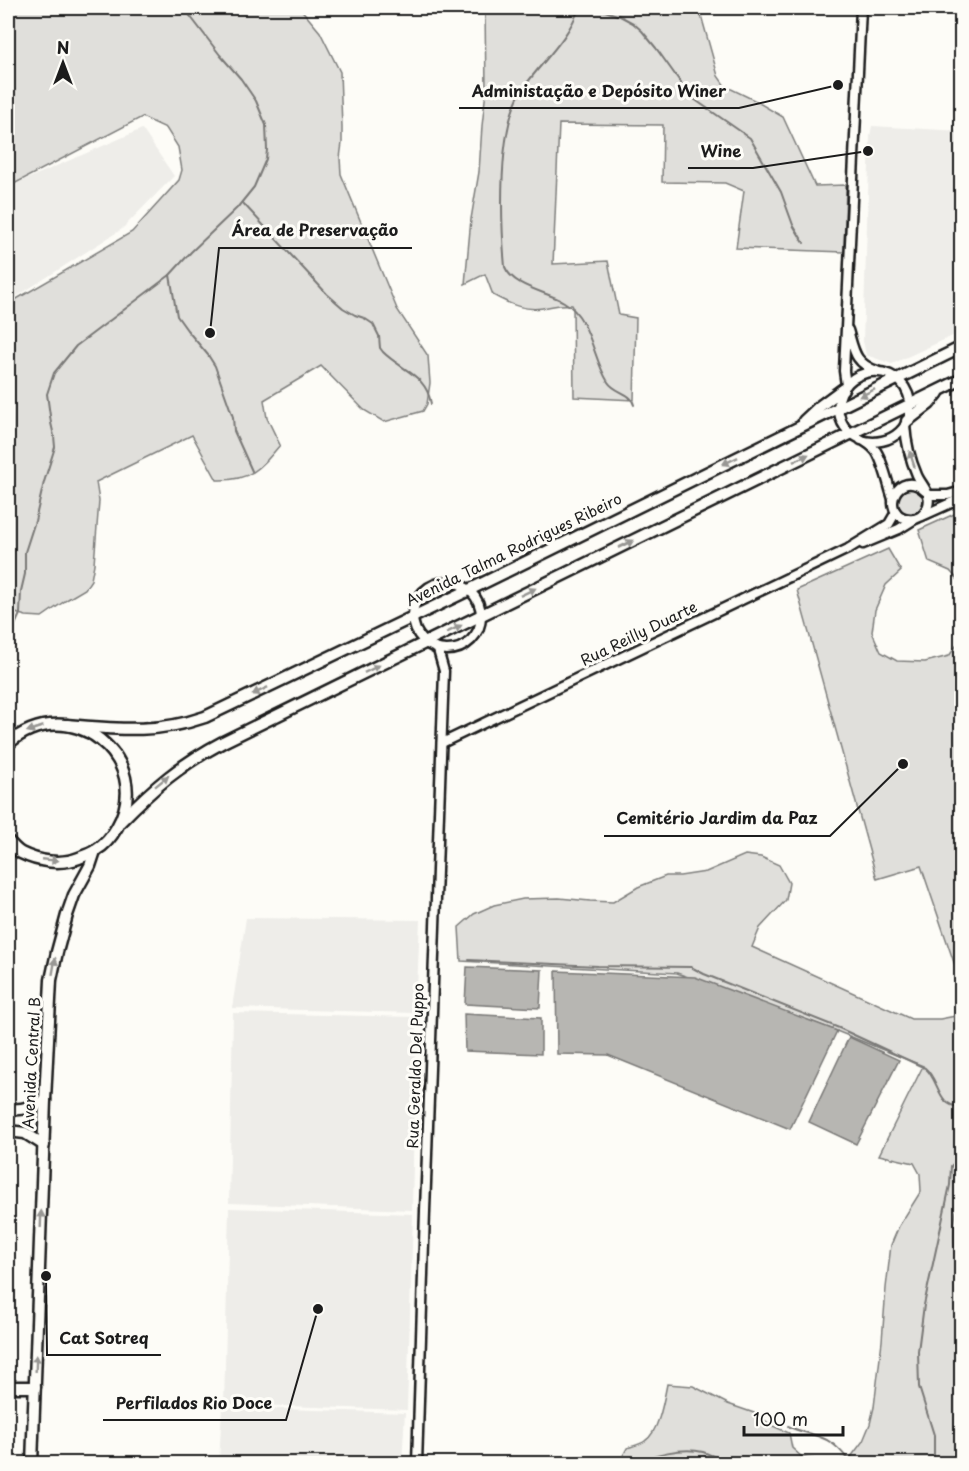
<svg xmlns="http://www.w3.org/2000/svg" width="969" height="1471" font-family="'Playpen Sans',sans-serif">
<rect width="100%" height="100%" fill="#fdfcf7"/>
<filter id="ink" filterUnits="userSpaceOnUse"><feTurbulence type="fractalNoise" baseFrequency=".0167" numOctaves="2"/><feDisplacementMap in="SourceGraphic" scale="12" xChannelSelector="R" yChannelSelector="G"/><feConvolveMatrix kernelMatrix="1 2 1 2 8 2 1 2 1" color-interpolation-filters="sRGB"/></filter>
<g filter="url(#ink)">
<!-- built -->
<g fill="#eeede9">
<polygon points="872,126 961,131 961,332 892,364 866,355 863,341 870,136"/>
<polygon points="142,129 174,176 122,229 8,302 8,187"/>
<polygon points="246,918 420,920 416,1013 232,1008"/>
<polygon points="233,1013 416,1017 412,1210 229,1203"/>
<polygon points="229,1208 413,1214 407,1410 224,1404"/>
<polygon points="222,1407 405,1413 402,1463 219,1463"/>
</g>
<!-- green -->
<g fill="#e0dfdb" stroke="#7e7e7c" stroke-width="1.5">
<path d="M8 8H300L320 32 340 72 342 127V143L340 158 341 174 397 309 428 356 430 383 427 404 423 411 384 422 364 410 321 366 264 400 267 418 280 445C260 469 250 481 217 480L192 435 96 482 99 501 94 564 91 580 85 589 68 599 42 617 26 616 12 612 8 608V474L12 430 10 376 8 368V304L132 232 179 180 182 170 178 147 166 128 142 117 8 187Z"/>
<path d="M485 8H699L718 76 725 86 754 100 783 117 815 186 846 185 844 252 736 248 744 191 725 183 662 182 663 125 559 124 553 264 608 261 619 315 636 318 634 400 574 397 573 307 572 305C560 304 559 305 548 307 527 312 511 305 493 295L485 274 465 284 471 219 479 172 482 126 486 91Z"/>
<circle cx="910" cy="500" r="13"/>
<polygon points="961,511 961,583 950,571 929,562 919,530"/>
<polygon points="888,549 901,571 886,585 875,610 872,632 881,652 897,661 925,662 949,656 961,639 961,983 921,866 877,879 797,590"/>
<path d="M745 855 761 857 779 865 789 883 786 900 760 928 752 947 911 1019H940L961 1015 962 1195C945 1227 960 1275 961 1310 963 1361 961 1412 961 1463H619L627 1448C633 1446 641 1444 645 1441 659 1432 664 1399 667 1384L693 1386 728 1404 754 1413 773 1426 789 1433 792 1448 803 1458 830 1462 851 1457 863 1441 870 1424 874 1407 882 1341 886 1288 891 1245 899 1226 921 1191 920 1174 914 1163 879 1155 923 1066 834 1030 677 973 461 961 459 927 474 914 494 905 523 899 559 898 590 901 613 902 638 887 666 876H680L706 872Z"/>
</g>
<!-- water -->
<g fill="#b7b6b2" stroke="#797876" stroke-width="1.5">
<polygon points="467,967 542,970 540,1008 465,1004"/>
<polygon points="556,971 695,977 837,1031 790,1129 608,1055 557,1054"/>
<polygon points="464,1014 541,1018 541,1054 465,1051"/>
<polygon points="849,1037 899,1060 856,1144 809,1122"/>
</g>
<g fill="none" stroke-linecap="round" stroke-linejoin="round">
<!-- stream -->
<g stroke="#797876" stroke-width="2">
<path d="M579 8C568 40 541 62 522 90 497 129 501 222 505 267 514 288 546 291 564 302 591 318 592 357 608 382 615 393 631 392 634 405"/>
<polyline points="596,8 620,16 633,23 642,31 656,48 691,97 750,138 781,192 793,225 804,243"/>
<path d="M242 202 327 294 343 308 355 315 364 318 373 324 379 336 380 348 383 352C401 370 427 375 431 404"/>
<polyline points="170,275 177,316 187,330 208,355 215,366 233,417 234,431 252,471"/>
<polyline points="15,625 20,614 21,591 25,574 25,552 35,521 44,482 55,447 54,436 51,423 47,394 54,373 76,346 170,275 191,252 237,208 254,187 266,159 267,150 266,125 256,101 241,79 220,55 184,8"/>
<path d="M469 960 598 966 691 967 704 974 839 1028 925 1068C940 1080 937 1109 962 1106"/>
<path d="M788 1426C801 1433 819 1434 830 1442 839 1447 845 1456 852 1464"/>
<polyline points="934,1459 952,1459 962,1461"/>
<path d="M634 1464C652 1454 683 1447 703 1452 712 1455 721 1460 730 1464"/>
<polyline points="934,1464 934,1435 919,1387 918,1351 924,1305 950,1185 951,1166 962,1156"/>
</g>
<!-- street casing -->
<g stroke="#1c1c1c" stroke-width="13">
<g id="street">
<path d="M848 330C854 350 854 363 877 371"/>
<polyline points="846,385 844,371 861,8"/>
<path d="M905 425C906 442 910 459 917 475 920 482 926 488 928 495 930 502 928 508 924 513 920 518 914 520 908 519 878 514 898 466 925 491"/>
<path d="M861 440C890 449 919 425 908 394 893 355 832 371 839 413 844 439 864 435 876 451 884 463 888 485 893 499"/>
<polyline points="928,495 948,495 962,491"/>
<polyline points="922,516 962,498"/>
<polyline points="863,544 899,529 915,519"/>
<circle cx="447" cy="616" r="34"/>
<polyline points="442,743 848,549 889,524 896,512"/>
<polyline points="417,1464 425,1211 444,671 438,650"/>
</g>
</g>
<!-- secondary casing -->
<g stroke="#1c1c1c" stroke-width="15">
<g id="secondary">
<polyline points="804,421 820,406 843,389"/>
<polyline points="907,421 929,404 938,393"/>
<path d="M67 725C117 729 156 734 205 717L469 590 962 347"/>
<path d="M8 744C69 690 156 759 117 827 112 836 105 845 96 850 91 854 85 855 79 858 61 865 39 862 21 853 16 850 12 845 8 841"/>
<path d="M120 822C153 788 181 764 223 742L962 379"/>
<path d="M8 1109C22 1111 33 1107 45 1100"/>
<polyline points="8,1131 25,1133 44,1145"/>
<polyline points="8,1387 35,1387"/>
<polyline points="32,1464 45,1100 51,980 57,952 67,915 74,895 90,866 95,851"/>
</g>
</g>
<!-- street -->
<use href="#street" stroke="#fdfcf7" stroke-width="8"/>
<!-- secondary -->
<use href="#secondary" stroke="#fdfcf7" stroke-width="10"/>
</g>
<!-- one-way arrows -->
<defs><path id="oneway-solid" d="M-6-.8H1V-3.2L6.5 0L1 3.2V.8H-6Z" transform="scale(1.5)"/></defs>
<g fill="#989794">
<use href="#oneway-solid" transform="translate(867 393) rotate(154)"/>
<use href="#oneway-solid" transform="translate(801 458) rotate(-26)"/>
<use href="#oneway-solid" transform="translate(912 459) rotate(-108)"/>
<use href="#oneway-solid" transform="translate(730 461) rotate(154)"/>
<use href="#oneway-solid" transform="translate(626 544) rotate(-26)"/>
<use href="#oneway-solid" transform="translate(528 592) rotate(-26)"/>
<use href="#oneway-solid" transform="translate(454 629) rotate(-26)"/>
<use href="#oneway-solid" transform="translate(372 669) rotate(-26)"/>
<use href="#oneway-solid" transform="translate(260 691) rotate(154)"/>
<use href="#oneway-solid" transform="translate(35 729) rotate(162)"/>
<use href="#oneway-solid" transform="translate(162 781) rotate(-39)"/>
<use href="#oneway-solid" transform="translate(50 860) rotate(5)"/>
<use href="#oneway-solid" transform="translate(54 966) rotate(-80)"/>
<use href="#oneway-solid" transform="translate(41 1219) rotate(-88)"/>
<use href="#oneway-solid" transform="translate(36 1363) rotate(-88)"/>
</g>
</g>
<g text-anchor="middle" stroke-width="6" stroke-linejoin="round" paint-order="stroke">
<!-- street labels -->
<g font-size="15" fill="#1c1c1c" stroke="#fdfcf7">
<text transform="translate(514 550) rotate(-26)" y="5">Avenida Talma Rodrigues Ribeiro</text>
<text transform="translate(639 634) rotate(-26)" y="5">Rua Reilly Duarte</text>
<text transform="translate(32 1063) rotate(-87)" y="5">Avenida Central B</text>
<text transform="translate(416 1066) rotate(-88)" y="5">Rua Geraldo Del Puppo</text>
</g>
</g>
<!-- callouts -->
<path fill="none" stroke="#1c1c1c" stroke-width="2" d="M838 85L739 108H459M868 151L753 168H688M210 333L219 248H412M903 764L830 836H604M46 1276L47 1355H161M318 1309L286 1420H103"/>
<g fill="#1c1c1c" stroke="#fdfcf7" stroke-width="2">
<circle cx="838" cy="85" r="6"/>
<circle cx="868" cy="151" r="6"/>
<circle cx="210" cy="333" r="6"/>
<circle cx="903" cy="764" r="6"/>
<circle cx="46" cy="1276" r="6"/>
<circle cx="318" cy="1309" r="6"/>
</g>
<g font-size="16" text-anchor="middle" font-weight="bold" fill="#1c1c1c" stroke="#fdfcf7" stroke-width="6" stroke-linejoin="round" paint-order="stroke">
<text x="599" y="97">Administação e Depósito Winer</text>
<text x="721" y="157">Wine</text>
<text x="315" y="236">Área de Preservação</text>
<text x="717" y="824">Cemitério Jardim da Paz</text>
<text x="104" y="1344">Cat Sotreq</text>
<text x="194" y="1409">Perfilados Rio Doce</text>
</g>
<!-- margin -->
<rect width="969" height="1471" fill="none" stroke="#fdfcf7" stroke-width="30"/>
<rect x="15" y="15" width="939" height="1441" fill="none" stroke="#1c1c1c" stroke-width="2" filter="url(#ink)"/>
<!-- north arrow -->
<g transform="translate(63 63)" stroke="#fdfcf7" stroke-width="4.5" paint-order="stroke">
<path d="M0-4.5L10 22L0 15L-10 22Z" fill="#1c1c1c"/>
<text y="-9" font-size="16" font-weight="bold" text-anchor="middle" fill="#1c1c1c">N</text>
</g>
<!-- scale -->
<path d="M744 1426v9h99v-9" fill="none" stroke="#1c1c1c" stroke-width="3"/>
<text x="753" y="1426" font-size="18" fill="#1c1c1c" stroke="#fdfcf7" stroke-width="4.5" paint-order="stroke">100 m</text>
</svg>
